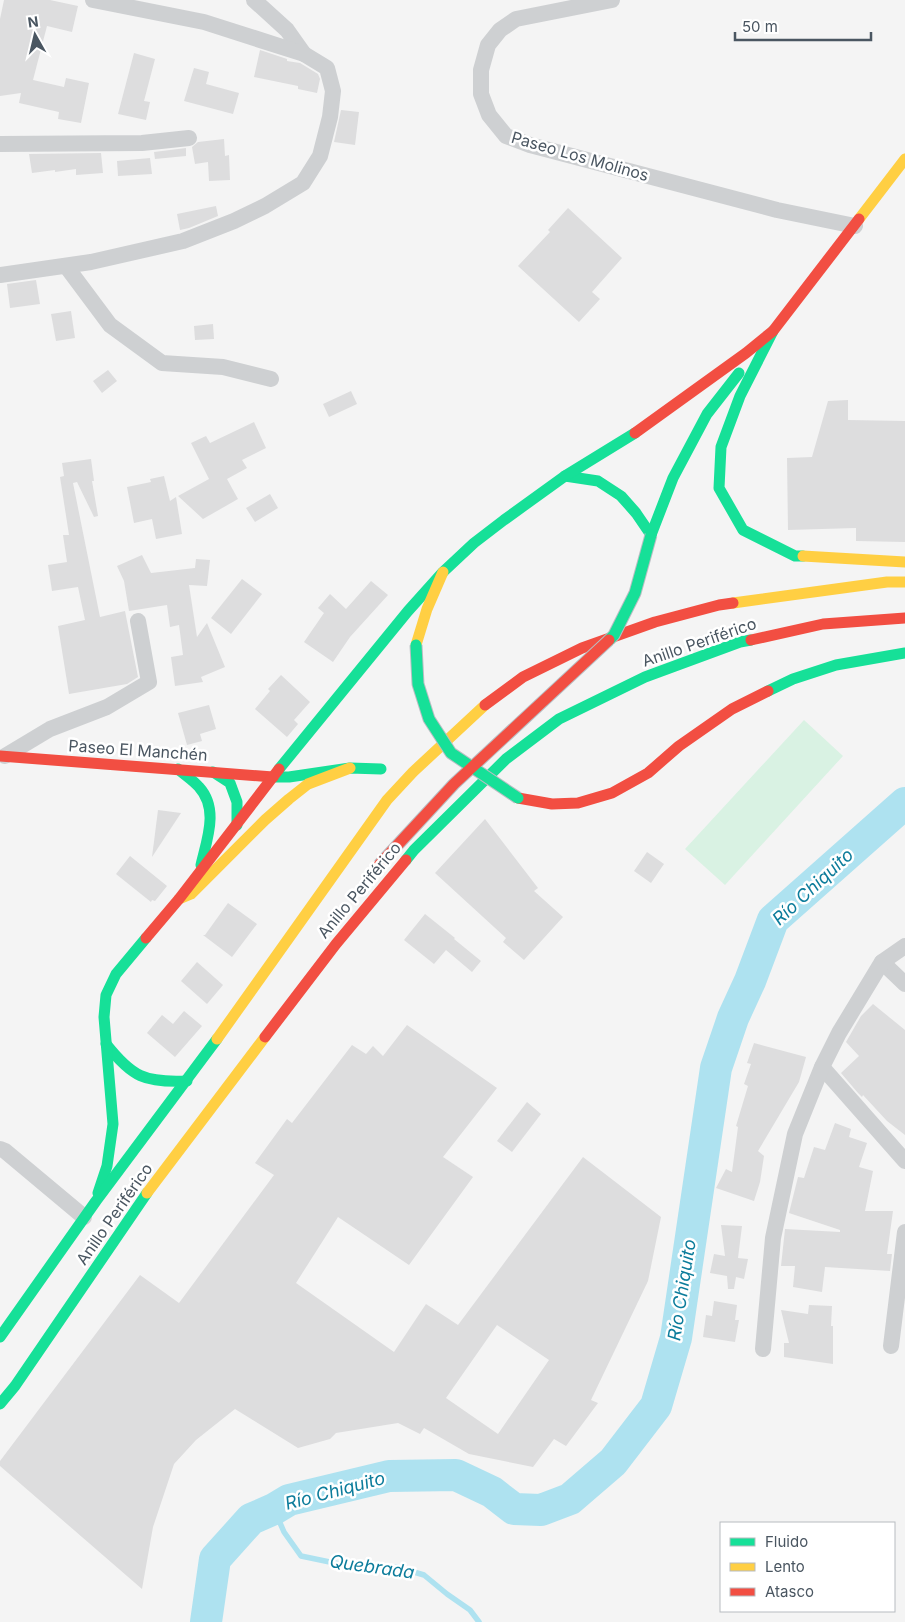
<svg xmlns="http://www.w3.org/2000/svg" width="905" height="1622" font-family="Inter,sans-serif">
<rect width="100%" height="100%" fill="#f4f4f4"/>
<!-- green -->
<polygon fill="#d9f2e3" points="804,720 843,756 725,885 685,849"/>
<g fill="none" stroke-linecap="round" stroke-linejoin="round">
<!-- stream -->
<polyline stroke="#aee2f0" stroke-width="5.5" points="274,1509 284,1532 301,1556 368,1570 397,1567 424,1575 447,1594 470,1610 479,1622"/>
<!-- river -->
<polyline stroke="#aee2f0" stroke-width="32" points="206,1622 215,1559 251,1519 274,1509 289,1500 389,1476 456,1475 492,1492 514,1509 541,1510 570,1499 613,1462 656,1406 676,1338 716,1068 733,1018 750,981 773,920 905,803"/>
</g>
<!-- building -->
<g fill="#ddddde" fill-rule="evenodd">
<polygon points="4,0 50,0 78,6 72,32 47,26 33,80 64,87 66,78 89,83 81,123 58,119 59,112 19,103 21,93 0,96 0,19"/>
<polygon points="260,50 287,59 287,61 300,63 318,74 320,79 317,93 298,89 298,86 254,77"/>
<polygon points="134,53 155,59 144,101 150,102 146,120 118,114"/>
<polygon points="194,68 209,72 206,84 239,93 233,114 184,101"/>
<polygon points="341,110 359,112 355,145 334,142"/>
<polygon points="224,139 225,156 229,155 230,180 209,181 208,162 195,164 192,147 198,142"/>
<polygon points="186,148 186,156 155,159 154,152"/>
<polygon points="101,153 103,173 76,175 76,169 55,172 55,170 32,173 29,154"/>
<polygon points="150,158 152,174 118,176 117,161"/>
<polygon points="216,206 218,216 189,228 180,230 177,214"/>
<polygon points="568,208 622,258 592,292 600,299 579,322 518,266 550,232 548,230"/>
<polygon points="36,280 40,304 10,308 7,284"/>
<polygon points="71,311 75,338 56,341 51,314"/>
<polygon points="213,324 214,339 195,340 194,326"/>
<polygon points="108,370 117,381 102,393 93,381"/>
<polygon points="351,391 357,404 329,417 323,404"/>
<polygon points="848,400 848,420 905,421 905,542 856,541 856,528 788,530 787,458 812,457 828,401"/>
<polygon points="254,422 266,448 242,460 247,468 227,479 238,499 203,519 178,496 209,479 191,443 206,436 210,443"/>
<polygon points="91,459 94,481 92,481 98,516 94,517 77,482 73,483 100,617 125,611 138,677 127,684 69,694 58,626 85,620 78,587 52,591 48,565 67,562 63,535 69,535 60,477 64,476 62,463"/>
<polygon points="164,476 170,501 176,497 182,534 156,539 152,519 134,523 127,487 151,482 150,479"/>
<polygon points="270,494 278,508 255,522 246,508"/>
<polygon points="142,555 151,573 195,568 196,559 210,560 207,586 189,585 197,637 207,623 225,667 201,677 203,682 175,686 171,657 183,655 179,625 170,627 167,605 129,611 124,581 117,566"/>
<polygon points="242,579 262,594 231,634 211,618"/>
<polygon points="371,581 388,595 350,637 333,662 304,642 324,613 318,608 330,594 346,609"/>
<polygon points="281,675 310,702 294,720 298,724 287,737 255,709 270,691 268,689"/>
<polygon points="209,705 216,729 200,734 202,741 187,745 178,713"/>
<polygon points="158,810 181,813 152,857"/>
<polygon points="485,819 538,888 534,891 563,917 524,960 503,942 506,938 435,873"/>
<polygon points="647,852 664,864 651,883 634,871"/>
<polygon points="130,856 167,886 155,901 152,900 151,902 116,874"/>
<polygon points="228,903 257,924 232,957 203,935 205,935"/>
<polygon points="425,914 455,938 454,939 481,961 472,972 446,950 434,964 404,940"/>
<polygon points="197,962 223,985 207,1004 181,981"/>
<polygon points="873,1004 905,1030 905,1135 887,1121 863,1095 862,1097 858,1093 841,1073 859,1056 846,1042 861,1016"/>
<polygon points="184,1011 202,1026 175,1057 147,1033 162,1015 173,1024"/>
<path d="M407 1025 497 1088 443 1157 473 1177 409 1265 338 1217 296 1283 394 1352 426 1304 458 1325 583 1157 661 1217 648 1281 591 1400 598 1403 566 1446 554 1439 533 1467 469 1454 424 1428 420 1434 398 1423 336 1433 330 1439 298 1448 235 1409 196 1440 174 1464 153 1527 142 1589 0 1466V1461L140 1275 179 1303 274 1175 255 1163 287 1119 292 1123 352 1045 366 1054 373 1046 383 1056ZM497 1325 549 1360 498 1434 446 1398Z"/>
<polygon points="754,1043 806,1057 799,1082 758,1151 764,1156 760,1182 754,1201 716,1188 726,1169 732,1172 738,1127 736,1126 748,1086 744,1084 751,1064 747,1063"/>
<polygon points="527,1102 541,1114 512,1152 497,1141"/>
<polygon points="835,1123 851,1129 849,1137 867,1143 859,1167 873,1171 865,1211 893,1211 887,1254 892,1254 890,1271 825,1267 822,1292 793,1287 795,1266 781,1266 785,1229 840,1232 840,1230 789,1213 798,1177 804,1178 814,1147 825,1150"/>
<polygon points="721,1225 742,1226 738,1258 748,1259 744,1279 736,1277 734,1289 728,1289 727,1276 710,1273 714,1254 725,1256"/>
<polygon points="714,1301 737,1305 735,1320 739,1320 735,1342 703,1337 706,1315 712,1316"/>
<polygon points="809,1305 832,1306 831,1326 833,1326 833,1364 784,1357 784,1343 789,1343 781,1310 808,1314"/>
</g>
<g fill="none" stroke-linecap="round" stroke-linejoin="round">
<!-- street -->
<g stroke="#ced0d2" stroke-width="16">
<polyline points="254,0 287,30 304,54"/>
<polyline points="612,0 516,19 500,30 488,45 481,70 481,94 489,115 506,136 530,145 777,210 855,226"/>
<polyline points="0,144 142,143 189,138"/>
<polyline points="66,266 110,325 162,363 223,367 271,379"/>
<polyline points="0,275 91,262 183,241 234,221 265,206 303,183 320,156 330,117 333,91 327,68 304,54 204,22 93,0"/>
<polyline points="5,756 50,729 107,707 149,682 138,621"/>
<polyline points="882,962 905,984"/>
<polyline points="822,1067 905,1161"/>
<polyline points="0,1149 5,1151 84,1217"/>
<polyline points="891,1346 905,1232"/>
<polyline points="763,1349 773,1238 795,1134 822,1067 839,1033 882,962 905,946"/>
</g>
<!-- fast -->
<g stroke="#16e098" stroke-width="11">
<polyline points="773,331 740,396 721,447 719,488 743,530 795,556 803,556"/>
<polyline points="565,476 598,481 621,496 636,513 651,535"/>
<polyline points="651,535 673,478 707,414 739,373"/>
<polyline points="768,691 793,679 836,665 905,653"/>
<path d="M178 769C185 775 193 780 199 787 219 809 207 839 201 865"/>
<polyline points="279,769 408,611 443,572 474,543 504,520 565,476 635,433"/>
<polyline points="213,772 230,783 237,802 237,825"/>
<polyline points="273,777 289,777 350,768 381,769"/>
<polyline points="406,860 414,850 506,759 559,719 645,677 740,642 751,640"/>
<path d="M106 1044C132 1077 145 1083 187 1081"/>
<polyline points="98,1193 107,1166 113,1124 104,1017 106,995 116,974 146,938"/>
<polyline points="0,1337 96,1201 217,1039"/>
<polyline points="0,1404 15,1386 147,1193"/>
</g>
<!-- slow -->
<g stroke="#ffcf43" stroke-width="11">
<polyline points="859,219 905,159"/>
<polyline points="803,556 905,562"/>
<polyline points="733,603 887,582 905,582"/>
<polyline points="416,645 427,609 443,572"/>
<polyline points="179,899 191,894 265,820 289,799 308,784 350,768"/>
<polyline points="217,1039 387,800 413,772 485,705"/>
<polyline points="147,1193 265,1037"/>
</g>
<!-- jam -->
<g stroke="#f24e42" stroke-width="11">
<polyline points="635,433 746,353 773,331 859,219"/>
<polyline points="751,640 823,624 905,618"/>
<polyline points="485,705 523,677 582,648 655,622 719,605 733,603"/>
<polyline points="0,756 273,777"/>
<polyline points="518,798 552,804 578,803 612,793 648,773 679,746 732,709 768,691"/>
<polyline points="146,938 179,899 279,769"/>
<polyline points="265,1037 336,944 406,860"/>
</g>
<!-- fast-bridge casing -->
<g stroke="#b9bec3" stroke-width="13" stroke-linecap="butt">
<g id="fast-bridge">
<polyline points="609,640 614,635 635,593 651,535"/>
<polyline points="416,645 418,684 429,719 451,753 518,798"/>
</g>
</g>
<!-- jam-bridge casing -->
<g stroke="#b9bec3" stroke-width="13" stroke-linecap="butt">
<polyline id="jam-bridge" points="379,865 454,784 609,640"/>
</g>
<!-- fast-bridge -->
<use href="#fast-bridge" stroke="#16e098" stroke-width="11"/>
<!-- jam-bridge -->
<use href="#jam-bridge" stroke="#f24e42" stroke-width="11"/>
</g>
<g text-anchor="middle" stroke-width="5" stroke-linejoin="round" paint-order="stroke">
<!-- street labels -->
<g font-size="16" fill="#4a5661" stroke="#fff">
<text transform="translate(580 156) rotate(16)" y="6">Paseo Los Molinos</text>
<text transform="translate(699 642) rotate(-19)" y="6">Anillo Periférico</text>
<text transform="translate(138 750) rotate(4)" y="6">Paseo El Manchén</text>
<text transform="translate(359 890) rotate(-50)" y="6">Anillo Periférico</text>
<text transform="translate(114 1214) rotate(-55)" y="6">Anillo Periférico</text>
</g>
<!-- water labels -->
<g font-size="18" font-style="italic" fill="#0c7c9b" stroke="#fff">
<text transform="translate(813 887) rotate(-43)" y="6">Río Chiquito</text>
<text transform="translate(682 1290) rotate(-81)" y="6">Río Chiquito</text>
<text transform="translate(335 1491) rotate(-15)" y="6">Río Chiquito</text>
<text transform="translate(372 1567) rotate(8)" y="6">Quebrada</text>
</g>
</g>
<!-- legend -->
<rect x="720" y="1522" width="175" height="90" fill="#ffffff" stroke="#b7bbc0"/>
<rect x="730" y="1538" width="25" height="8" fill="#16e098" stroke="#b7bbc0"/>
<text x="765" y="1547" font-size="15" fill="#4a5661">Fluido</text>
<rect x="730" y="1563" width="25" height="8" fill="#ffcf43" stroke="#b7bbc0"/>
<text x="765" y="1572" font-size="15" fill="#4a5661">Lento</text>
<rect x="730" y="1588" width="25" height="8" fill="#f24e42" stroke="#b7bbc0"/>
<text x="765" y="1597" font-size="15" fill="#4a5661">Atasco</text>
<!-- north arrow -->
<g transform="translate(35 35) rotate(352)" stroke="#ffffff" stroke-width="4" paint-order="stroke">
<path d="M0-4L9 19L0 12L-9 19Z" fill="#4a5661"/>
<text y="-8" font-size="14" font-weight="bold" text-anchor="middle" fill="#4a5661">N</text>
</g>
<!-- scale -->
<path d="M735 32v8h136v-8" fill="none" stroke="#4a5661" stroke-width="2.5"/>
<text x="742" y="32" font-size="15" fill="#4a5661" stroke="#ffffff" stroke-width="4" paint-order="stroke">50 m</text>
</svg>
